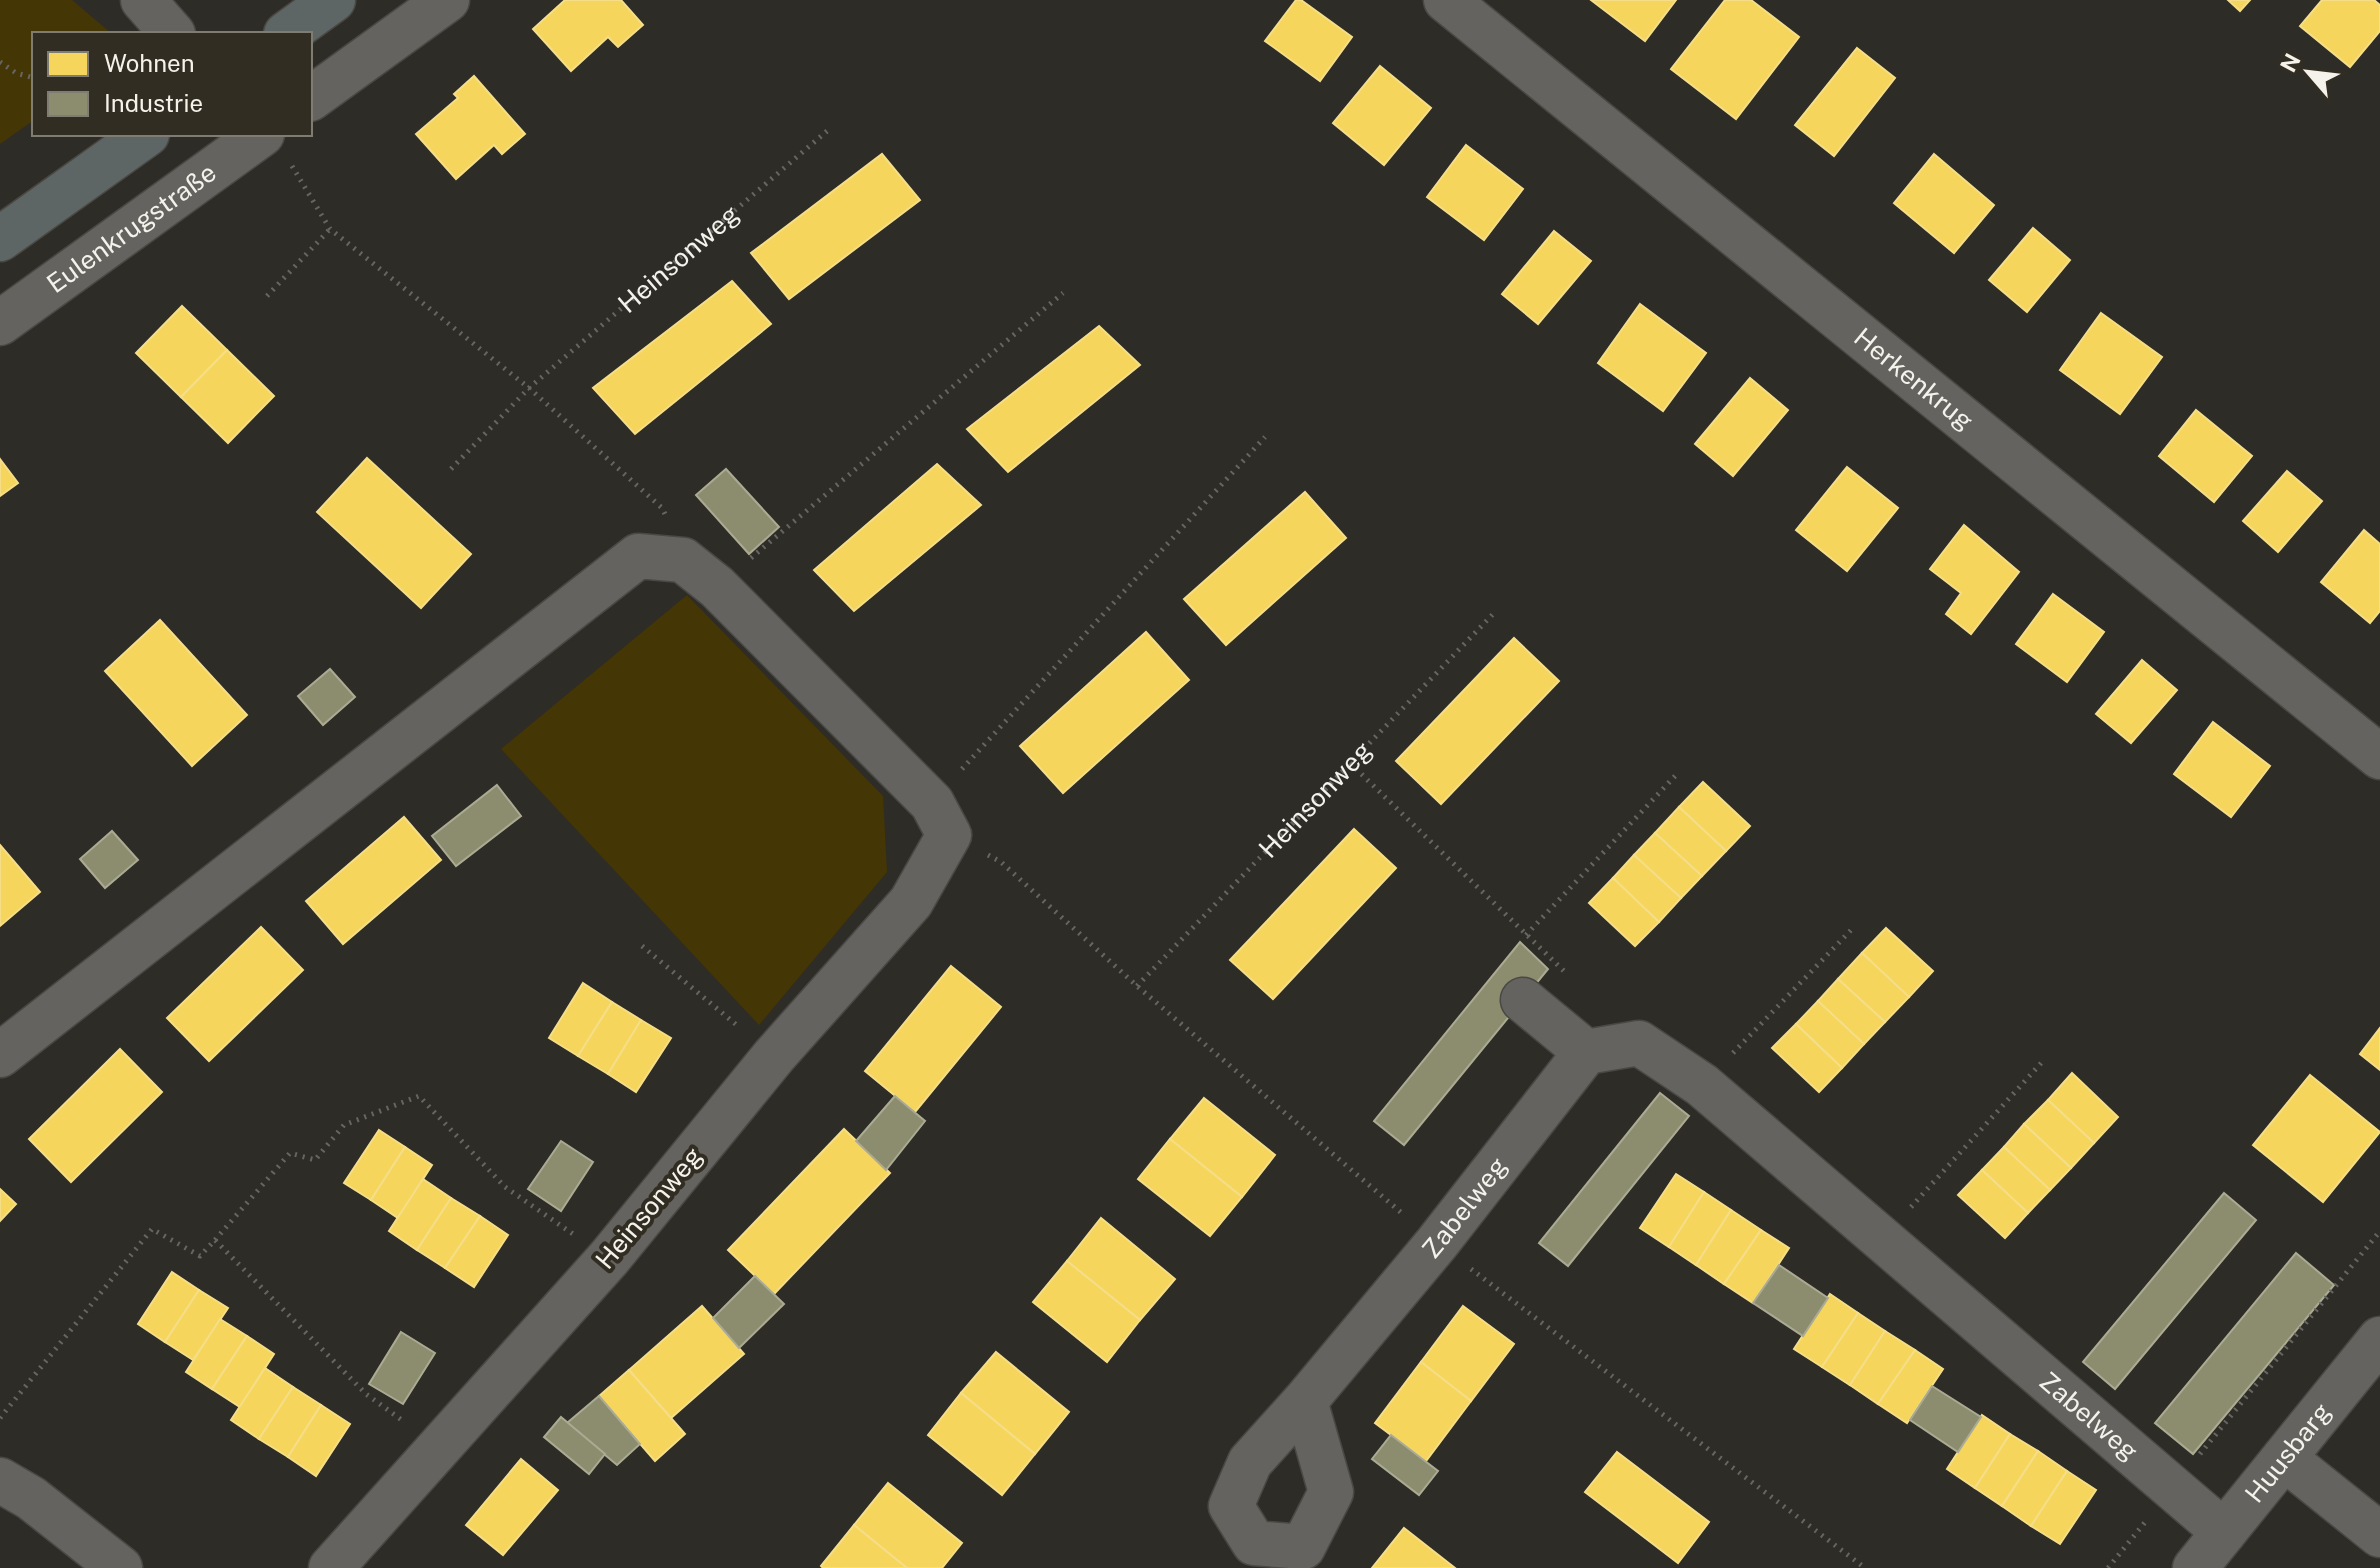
<svg xmlns="http://www.w3.org/2000/svg" width="2380" height="1568" font-family="'Public Sans',sans-serif">
<rect width="100%" height="100%" fill="#2e2c26"/>
<!-- green -->
<g fill="#443605">
<polygon points="0,0 72,0 112,34 34,34 34,120 0,144"/>
<polygon points="687,595 883,796 887,872 759,1025 501,749"/>
</g>
<!-- homes -->
<g fill="#f6d55c" stroke="#f5de87" stroke-width="2">
<polygon points="565,0 621,0 643,25 618,47 608,37 571,71 533,29"/>
<polygon points="1296,0 1301,0 1352,37 1320,81 1265,41"/>
<polygon points="1591,0 1676,0 1645,41"/>
<polygon points="1725,0 1751,0 1799,37 1736,119 1671,69"/>
<polygon points="2228,0 2250,0 2240,11"/>
<polygon points="2322,0 2374,0 2380,5 2380,31 2350,67 2300,26"/>
<polygon points="1857,48 1895,78 1834,156 1795,125"/>
<polygon points="1380,66 1431,108 1384,165 1333,123"/>
<polygon points="474,76 525,134 502,154 494,145 456,179 416,134 458,98 454,94"/>
<polygon points="1466,145 1523,189 1484,240 1427,197"/>
<polygon points="882,154 920,200 789,299 751,253"/>
<polygon points="1934,154 1994,205 1954,253 1894,203"/>
<polygon points="2033,228 2070,260 2027,312 1989,280"/>
<polygon points="1554,231 1591,261 1538,324 1502,294"/>
<polygon points="732,281 771,324 635,434 593,388"/>
<polygon points="1640,304 1706,353 1663,411 1598,363"/>
<polygon points="182,306 227,350 181,397 136,353"/>
<polygon points="2101,313 2162,357 2120,414 2060,370"/>
<polygon points="1099,326 1140,365 1008,472 967,429"/>
<polygon points="227,350 274,396 228,443 181,397"/>
<polygon points="1750,378 1788,410 1733,476 1695,444"/>
<polygon points="2196,410 2252,456 2214,502 2159,456"/>
<polygon points="367,458 471,554 421,608 317,512"/>
<polygon points="0,459 18,483 0,496"/>
<polygon points="937,464 981,505 854,611 814,570"/>
<polygon points="1847,467 1898,508 1847,571 1796,530"/>
<polygon points="2287,471 2322,501 2278,552 2243,521"/>
<polygon points="1305,492 1346,538 1226,645 1184,599"/>
<polygon points="1964,525 2019,572 1971,634 1946,614 1961,593 1930,569"/>
<polygon points="2364,530 2380,544 2380,611 2370,623 2321,582"/>
<polygon points="2053,594 2104,632 2067,682 2016,644"/>
<polygon points="160,620 247,715 192,766 105,671"/>
<polygon points="1146,632 1189,680 1063,793 1020,746"/>
<polygon points="1514,638 1559,681 1441,804 1396,761"/>
<polygon points="2142,660 2177,690 2131,743 2096,714"/>
<polygon points="2213,722 2270,766 2231,817 2174,774"/>
<polygon points="1703,782 1750,826 1726,851 1679,807"/>
<polygon points="1679,807 1726,851 1702,876 1655,833"/>
<polygon points="404,817 441,860 343,944 306,901"/>
<polygon points="1354,829 1396,868 1273,999 1230,960"/>
<polygon points="1655,833 1702,876 1681,898 1634,855"/>
<polygon points="0,845 40,892 0,926"/>
<polygon points="1634,855 1681,898 1659,922 1613,878"/>
<polygon points="1613,878 1659,922 1635,946 1589,903"/>
<polygon points="261,927 303,970 209,1061 167,1018"/>
<polygon points="1886,928 1933,971 1909,997 1862,953"/>
<polygon points="1862,953 1909,997 1885,1022 1838,979"/>
<polygon points="951,966 1001,1007 915,1112 865,1071"/>
<polygon points="1838,979 1885,1022 1864,1044 1818,1001"/>
<polygon points="583,983 612,1002 578,1056 549,1038"/>
<polygon points="1818,1001 1864,1044 1842,1068 1796,1024"/>
<polygon points="612,1002 641,1020 608,1074 578,1056"/>
<polygon points="641,1020 671,1038 636,1092 608,1074"/>
<polygon points="1796,1024 1842,1068 1819,1092 1772,1048"/>
<polygon points="2380,1028 2380,1070 2360,1054"/>
<polygon points="120,1049 162,1092 71,1182 29,1139"/>
<polygon points="2072,1073 2118,1117 2094,1143 2048,1100"/>
<polygon points="2310,1075 2380,1132 2323,1202 2253,1145"/>
<polygon points="1204,1098 1275,1155 1242,1197 1170,1139"/>
<polygon points="2048,1100 2094,1143 2071,1168 2024,1124"/>
<polygon points="2024,1124 2071,1168 2050,1190 2004,1147"/>
<polygon points="844,1129 890,1173 774,1294 728,1250"/>
<polygon points="379,1130 405,1147 371,1200 344,1183"/>
<polygon points="1170,1139 1242,1197 1210,1236 1138,1179"/>
<polygon points="405,1147 432,1165 398,1218 371,1200"/>
<polygon points="2004,1147 2050,1190 2028,1213 1982,1170"/>
<polygon points="1982,1170 2028,1213 2005,1238 1958,1195"/>
<polygon points="1676,1174 1704,1192 1669,1247 1640,1228"/>
<polygon points="423,1179 451,1198 417,1250 389,1231"/>
<polygon points="0,1189 16,1204 0,1221"/>
<polygon points="1704,1192 1731,1210 1696,1265 1669,1247"/>
<polygon points="451,1198 480,1216 445,1268 417,1250"/>
<polygon points="1731,1210 1761,1230 1724,1284 1696,1265"/>
<polygon points="480,1216 508,1235 474,1287 445,1268"/>
<polygon points="1101,1218 1175,1279 1140,1320 1067,1261"/>
<polygon points="1761,1230 1789,1248 1753,1303 1724,1284"/>
<polygon points="1067,1261 1140,1320 1107,1362 1033,1302"/>
<polygon points="172,1272 199,1290 165,1342 138,1324"/>
<polygon points="199,1290 228,1308 193,1360 165,1342"/>
<polygon points="1830,1294 1858,1313 1822,1367 1794,1349"/>
<polygon points="702,1306 744,1354 671,1418 629,1370"/>
<polygon points="1463,1306 1514,1344 1471,1401 1421,1362"/>
<polygon points="1858,1313 1885,1331 1850,1385 1822,1367"/>
<polygon points="220,1319 247,1336 212,1389 186,1372"/>
<polygon points="1885,1331 1915,1350 1878,1404 1850,1385"/>
<polygon points="247,1336 274,1354 240,1407 212,1389"/>
<polygon points="1915,1350 1943,1369 1907,1423 1878,1404"/>
<polygon points="996,1352 1069,1412 1035,1454 961,1393"/>
<polygon points="1421,1362 1471,1401 1426,1461 1375,1423"/>
<polygon points="265,1368 293,1387 259,1439 231,1420"/>
<polygon points="629,1370 685,1434 655,1461 599,1396"/>
<polygon points="293,1387 321,1405 288,1457 259,1439"/>
<polygon points="961,1393 1035,1454 1002,1495 928,1435"/>
<polygon points="321,1405 350,1424 316,1476 288,1457"/>
<polygon points="1982,1415 2010,1434 1975,1488 1947,1469"/>
<polygon points="2010,1434 2038,1451 2002,1506 1975,1488"/>
<polygon points="2038,1451 2067,1471 2031,1526 2002,1506"/>
<polygon points="1617,1452 1709,1522 1678,1563 1585,1492"/>
<polygon points="521,1459 558,1490 503,1555 466,1525"/>
<polygon points="2067,1471 2096,1490 2060,1544 2031,1526"/>
<polygon points="888,1483 962,1543 942,1568 907,1568 854,1525"/>
<polygon points="854,1525 907,1568 823,1568 821,1566"/>
<polygon points="1404,1528 1455,1568 1372,1568"/>
</g>
<!-- industry -->
<g fill="#8c8c6e" stroke="#abab94" stroke-width="2">
<polygon points="726,469 779,527 749,554 696,495"/>
<polygon points="330,669 355,697 323,725 298,696"/>
<polygon points="497,785 521,816 456,866 432,836"/>
<polygon points="112,831 138,860 105,888 80,859"/>
<polygon points="1520,942 1548,969 1404,1145 1374,1121"/>
<polygon points="1660,1093 1689,1116 1568,1266 1539,1243"/>
<polygon points="895,1096 925,1121 886,1170 856,1141"/>
<polygon points="561,1141 593,1162 561,1211 528,1189"/>
<polygon points="2224,1193 2256,1220 2115,1389 2083,1362"/>
<polygon points="2296,1253 2334,1285 2193,1454 2155,1423"/>
<polygon points="1779,1265 1828,1298 1803,1336 1753,1303"/>
<polygon points="755,1276 784,1304 739,1348 713,1318"/>
<polygon points="401,1332 435,1353 403,1404 369,1384"/>
<polygon points="1932,1386 1981,1417 1958,1452 1910,1420"/>
<polygon points="599,1396 640,1444 617,1465 567,1423"/>
<polygon points="561,1417 605,1454 589,1474 544,1437"/>
<polygon points="1391,1435 1438,1471 1419,1495 1372,1459"/>
</g>
<g fill="none" stroke-linecap="round" stroke-linejoin="round">
<!-- minor casing -->
<g stroke="#4a4844" stroke-width="47">
<g id="minor">
<polyline points="143,0 173,34"/>
<path id="s3" d="M1446 0 2380 757"/>
<polyline points="310,99 447,0"/>
<path id="s4" d="M0 323 262 134"/>
<polyline points="1523,1000 1586,1052"/>
<polyline points="0,1055 638,556 683,560 717,587 932,803 949,835 911,902 774,1056 609,1258 331,1568"/>
<path id="s5" d="M1305 1401 1331 1492 1303 1547 1254 1543 1231 1506 1250 1462 1305 1401 1437 1243 1586 1052 1639 1043 1702 1085 2224 1532"/>
<polyline points="2284,1458 2380,1535"/>
<polyline points="0,1480 31,1498 120,1568"/>
<path id="s6" d="M2195 1568 2380 1339"/>
</g>
</g>
<!-- major casing -->
<g stroke="#4a4844" stroke-width="47">
<g id="major">
<polyline points="286,34 333,0"/>
<polyline points="0,239 147,134"/>
</g>
</g>
<!-- path -->
<g stroke="#666561" stroke-width="5" stroke-dasharray="2 6" stroke-linecap="butt">
<polyline points="0,62 16,73 34,78"/>
<polyline points="292,166 330,229 529,388 662,508 665,514"/>
<polyline points="267,296 330,229"/>
<path id="s1" d="M451 469 529 388 827 131"/>
<polyline points="751,558 1063,293"/>
<polyline points="1350,763 1567,974"/>
<polyline points="962,769 1265,437"/>
<polyline points="988,855 1001,862 1137,986 1404,1215"/>
<polyline points="1526,935 1676,775"/>
<polyline points="642,946 739,1027"/>
<path id="s2" d="M1137 986 1494 613"/>
<polyline points="1733,1053 1853,928"/>
<polyline points="1911,1207 2043,1061"/>
<polyline points="215,1240 290,1153 315,1160 344,1125 419,1096 505,1187 573,1234"/>
<polyline points="1471,1269 1865,1568"/>
<polyline points="0,1418 152,1229 200,1256 215,1240 366,1394 403,1421"/>
<polyline points="2200,1454 2380,1231"/>
<polyline points="2108,1568 2146,1521"/>
</g>
<!-- minor -->
<use href="#minor" stroke="#65635f" stroke-width="44"/>
<!-- major -->
<use href="#major" stroke="#5e6565" stroke-width="44"/>
</g>
<g text-anchor="middle" stroke-width="8" stroke-linejoin="round" paint-order="stroke">
<!-- street labels -->
<g font-size="26" fill="#f4f2eb" stroke="#312d23">
<text dy="9" stroke="none"><textPath href="#s4" startOffset="162">Eulenkrugstraße</textPath></text>
<text dy="9" stroke="none"><textPath href="#s1" startOffset="310">Heinsonweg</textPath></text>
<text dy="9" stroke="none"><textPath href="#s3" startOffset="602">Herkenkrug</textPath></text>
<text dy="9" stroke="none"><textPath href="#s2" startOffset="258">Heinsonweg</textPath></text>
<text dy="9" stroke="none"><textPath href="#s5" startOffset="630">Zabelweg</textPath></text>
<text transform="translate(649 1208) rotate(-50)" y="9">Heinsonweg</text>
<text dy="9" stroke="none"><textPath href="#s5" startOffset="1466">Zabelweg</textPath></text>
<text dy="9" stroke="none"><textPath href="#s6" startOffset="148">Huusbarg</textPath></text>
</g>
</g>
<!-- legend -->
<rect x="32" y="32" width="280" height="104" fill="#312d23" stroke="#7f7c73" stroke-width="2"/>
<rect x="48" y="52" width="40" height="24" fill="#f6d55c" stroke="#7f7c73" stroke-width="2"/>
<text x="104" y="72" font-size="24" fill="#f4f2eb">Wohnen</text>
<rect x="48" y="92" width="40" height="24" fill="#8c8c6e" stroke="#7f7c73" stroke-width="2"/>
<text x="104" y="112" font-size="24" fill="#f4f2eb">Industrie</text>
<!-- north arrow -->
<g transform="translate(2308 72) rotate(298)" stroke="#312d23" stroke-width="6" paint-order="stroke">
<path d="M0-6L14 30L0 20L-14 30Z" fill="#f4f2eb"/>
<text y="-12" font-size="22" font-weight="bold" text-anchor="middle" fill="#f4f2eb">N</text>
</g>
</svg>
